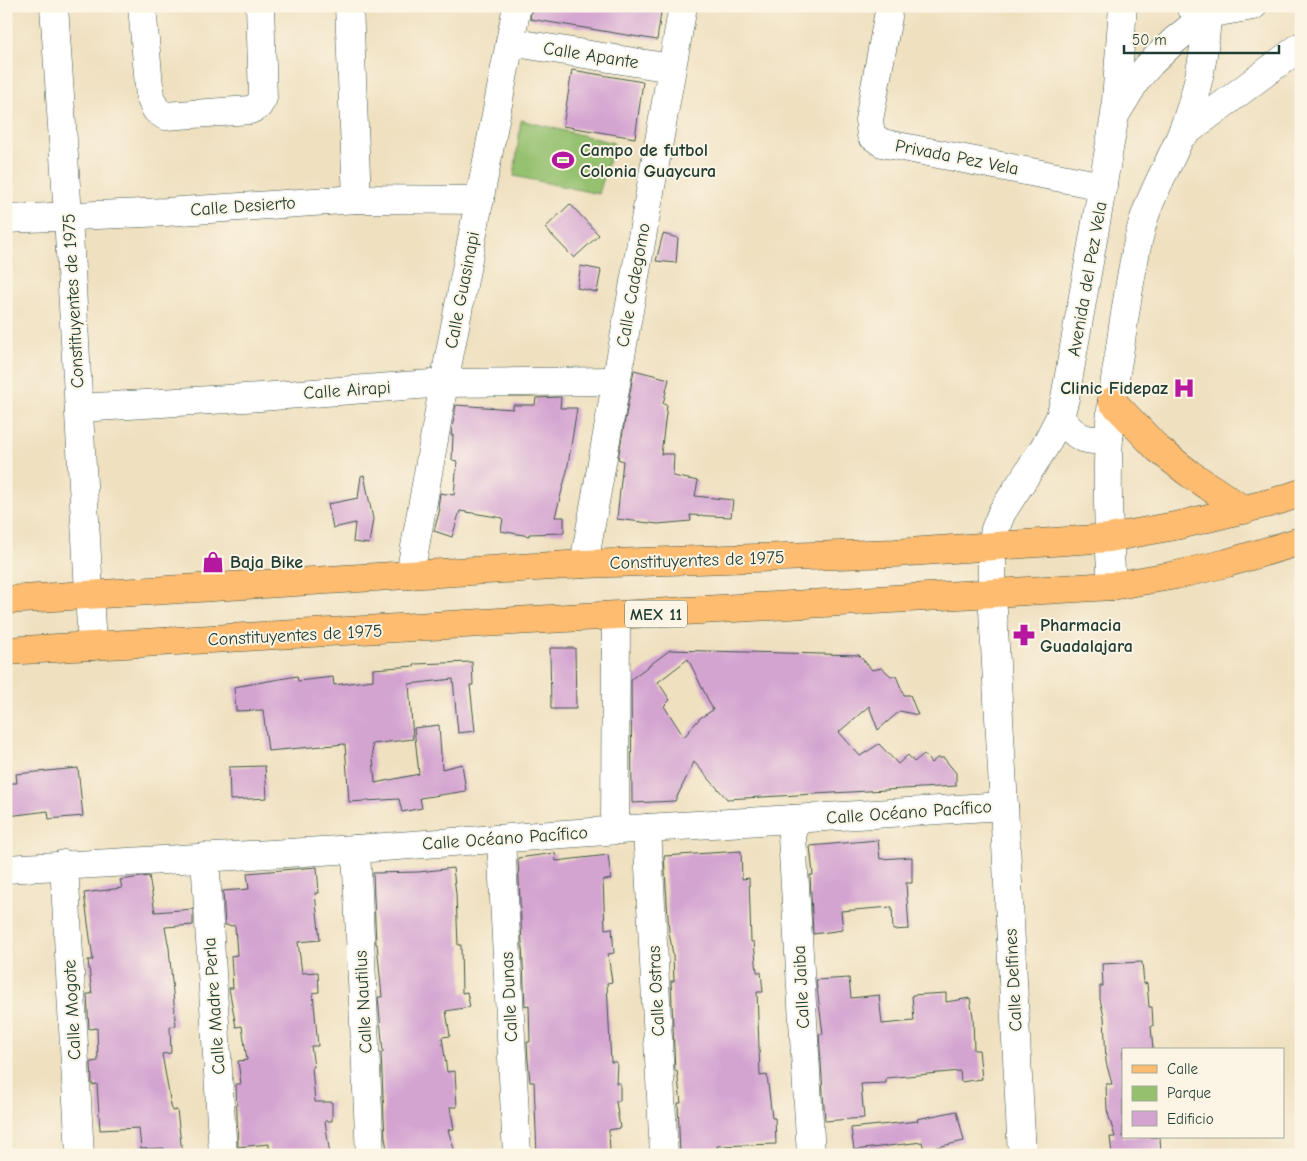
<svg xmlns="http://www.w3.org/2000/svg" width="1307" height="1161" font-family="'Comic Neue',sans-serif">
<rect width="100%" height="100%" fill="#fcf5e5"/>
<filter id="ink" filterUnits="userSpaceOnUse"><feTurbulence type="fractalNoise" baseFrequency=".02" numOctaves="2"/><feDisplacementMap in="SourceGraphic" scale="10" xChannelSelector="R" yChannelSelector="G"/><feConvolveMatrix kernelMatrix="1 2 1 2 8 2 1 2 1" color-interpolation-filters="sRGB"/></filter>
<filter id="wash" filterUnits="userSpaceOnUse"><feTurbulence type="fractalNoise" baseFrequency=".0096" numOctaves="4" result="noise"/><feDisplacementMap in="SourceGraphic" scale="20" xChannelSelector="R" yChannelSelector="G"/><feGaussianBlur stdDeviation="1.12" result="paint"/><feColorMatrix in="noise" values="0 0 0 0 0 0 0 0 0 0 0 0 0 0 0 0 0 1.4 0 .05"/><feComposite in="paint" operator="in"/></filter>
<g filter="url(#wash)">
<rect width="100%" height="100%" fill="#efe0c0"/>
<!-- green -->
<polygon fill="#95c16f" stroke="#5a7f52" points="521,120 614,143 599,194 514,176"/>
<g id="blocks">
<!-- building -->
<g fill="#d4a4d1" fill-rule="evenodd">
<polygon points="532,6 662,6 657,40 530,19"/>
<polygon points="572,70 643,82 635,138 563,126"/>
<polygon points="570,204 599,235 574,258 545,228"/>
<polygon points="663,234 678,238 676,263 656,261"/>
<polygon points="581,266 601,270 597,292 577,288"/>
<polygon points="634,370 669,379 663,404 667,405 661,454 674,454 673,476 698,481 695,496 733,500 731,517 690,515 691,521 658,524 617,519 623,461 618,459"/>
<polygon points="561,397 560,408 577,408 567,471 555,517 564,517 564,533 529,534 529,536 501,531 503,518 460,511 452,537 434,531 440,509 438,508 440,493 454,495 457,461 452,460 453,435 451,435 456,405 513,409 513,405 535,405 536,398"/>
<polygon points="364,475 373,519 369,544 353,542 355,523 333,528 328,504 358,498 361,476"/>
<polygon points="550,648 575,648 576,709 551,709"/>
<path d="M670 650 859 655 872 670 882 668 891 676H896L904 695H910L918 715 900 711 878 730 869 706 839 732 860 756 879 744 898 764 908 755 914 762 924 754 931 763 937 758H944L956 773V786L727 799 694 762 675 801 632 803 631 679ZM688 659 713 710 700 718 684 737 664 706 670 700 658 682Z"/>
<polygon points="472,662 473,685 470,685 475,731 458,733 453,679 409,684 413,739 372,744 375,783 419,774 414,728 439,725 442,769 462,764 466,791 420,798 422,808 402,812 399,799 349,802 345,744 268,751 263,710 236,711 234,687 297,676 298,681 333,677 334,685 373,680 373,669 415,666 415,664"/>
<polygon points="265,766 267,798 230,800 229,767"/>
<polygon points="78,768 83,816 49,819 48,811 8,816 7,783 17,783 16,774"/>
<polygon points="878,840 880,859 912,857 912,883 906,883 909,929 893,930 892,907 841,911 843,930 813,934 810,875 813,875 810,846"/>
<polygon points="741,851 742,879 749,878 751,942 754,942 757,972 761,972 763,992 757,992 760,1076 767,1075 772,1118 775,1118 776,1144 717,1146 718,1155 680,1155 678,1103 681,1103 677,1071 675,1071 671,981 674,981 673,955 669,932 664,856"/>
<polygon points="555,853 556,861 608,855 611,879 603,880 605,929 612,928 614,953 608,954 612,982 607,983 610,1045 611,1062 617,1062 616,1083 620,1083 620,1101 616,1101 620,1128 609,1130 610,1153 537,1155 534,1082 530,1082 528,1059 527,1042 530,1042 529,1005 525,1006 518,858"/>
<polygon points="317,867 319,893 315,893 320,940 298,942 302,973 318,972 319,992 313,993 318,1046 311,1046 314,1067 312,1067 315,1102 332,1102 332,1121 325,1121 330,1155 269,1155 269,1144 238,1147 236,1084 241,1084 238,1061 247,1060 242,1026 236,1027 229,988 233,988 231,956 237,955 235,926 225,925 223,891 249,889 247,873"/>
<polygon points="453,868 456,894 458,945 461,945 462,993 467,992 470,1007 446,1011 450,1036 442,1037 447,1072 455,1071 457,1107 450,1107 454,1129 448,1130 456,1155 388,1155 385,1138 381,1052 383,1052 378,997 382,997 377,944 376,944 373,873 419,872"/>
<polygon points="149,876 155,912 193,909 193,925 165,927 169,948 176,1026 170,1027 171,1053 162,1054 172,1111 177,1110 182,1152 165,1154 164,1148 141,1149 139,1128 100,1130 97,1084 92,1085 91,1062 98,1061 97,1028 89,1029 87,994 92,994 88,960 93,960 84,893 122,888 120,880"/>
<polygon points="1142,962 1144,984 1147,983 1149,1007 1152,1007 1153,1026 1151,1026 1153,1050 1123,1050 1123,1137 1160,1137 1161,1155 1112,1155 1110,1137 1115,1137 1107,1110 1106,1084 1112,1084 1106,1062 1104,1017 1100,999 1100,986 1103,986 1102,964"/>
<polygon points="849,978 851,998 879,995 882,1024 914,1021 912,995 946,993 946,1002 970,998 973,1017 974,1050 979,1050 982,1079 961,1082 960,1071 886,1078 886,1083 861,1084 864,1118 825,1121 819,1034 823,1034 816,980"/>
<polygon points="957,1111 964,1141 924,1150 922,1142 854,1150 851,1128 918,1121 917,1119"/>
</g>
</g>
</g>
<g filter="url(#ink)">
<use href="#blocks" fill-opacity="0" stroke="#3e5549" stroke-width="1"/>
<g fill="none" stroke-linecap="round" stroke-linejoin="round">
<!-- minor casing -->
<g stroke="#3e5549" stroke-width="29">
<g id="minor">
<polyline points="54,6 68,216 92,646"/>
<polyline points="142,6 150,97 156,110 165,116 250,110 258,106 263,98 260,6"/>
<polyline points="349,6 357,199"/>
<polyline points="888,17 869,120 871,135 882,143 1103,186"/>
<polyline points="510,42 671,68"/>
<polyline points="1117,112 1137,79 1151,63 1175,40 1207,14 1253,6"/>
<polyline points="1181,136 1301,46"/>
<polyline points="6,219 166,212 357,199 480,200"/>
<polyline points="79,408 260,397 444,383 616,381"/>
<path d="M1060 417C1074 436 1085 444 1109 438"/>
<polyline points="584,564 683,6"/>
<polyline points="410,575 444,383 517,6"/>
<path d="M1112 586C1108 525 1105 462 1112 401 1115 376 1120 351 1123 326 1129 291 1133 256 1143 222 1152 191 1169 165 1181 135 1197 96 1205 56 1207 14L1190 6"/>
<polyline points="791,819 811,1155"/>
<polyline points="647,828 664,1155"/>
<polyline points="615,830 616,616"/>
<polyline points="501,839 517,1155"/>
<polyline points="356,849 370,1155"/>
<polyline points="205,857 223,1155"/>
<polyline points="64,864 80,1155"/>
<polyline points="6,869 356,849 647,828 1004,806"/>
<polyline points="1022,1155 1004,806 992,593 992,546 995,529 1002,512 1045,446 1060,417 1065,398 1115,115 1123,6"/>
</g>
</g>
<!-- major casing -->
<g stroke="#3e5549" stroke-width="29">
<g id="major">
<polyline points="1112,401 1158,449 1190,474 1244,510"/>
<polyline points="6,600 584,564 895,553 1109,538 1180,525 1277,501 1301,493"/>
<polyline points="6,651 1112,586 1176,575 1227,563 1301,541"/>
</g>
</g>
<!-- minor -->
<use href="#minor" stroke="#fff" stroke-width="28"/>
<!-- major -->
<use href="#major" stroke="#fdbc70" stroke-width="28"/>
</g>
</g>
<!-- icons -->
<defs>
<g id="stadium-bare" transform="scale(1.725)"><path d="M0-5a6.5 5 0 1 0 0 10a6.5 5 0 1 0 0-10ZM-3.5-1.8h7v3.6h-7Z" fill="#b5179e" stroke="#fcf5e5" stroke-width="2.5" paint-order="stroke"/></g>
<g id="hospital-bare" transform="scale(1.725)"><path d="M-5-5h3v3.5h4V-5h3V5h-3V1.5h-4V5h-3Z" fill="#b5179e" stroke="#fcf5e5" stroke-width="2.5" paint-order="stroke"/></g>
<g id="shop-bare" transform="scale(1.725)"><path d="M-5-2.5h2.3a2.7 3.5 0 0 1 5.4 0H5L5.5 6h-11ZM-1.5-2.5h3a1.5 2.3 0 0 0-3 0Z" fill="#b5179e" stroke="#fcf5e5" stroke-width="2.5" paint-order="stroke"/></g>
<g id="pharmacy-bare" transform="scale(1.725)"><path d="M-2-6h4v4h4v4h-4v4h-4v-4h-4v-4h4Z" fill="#b5179e" stroke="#fcf5e5" stroke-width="2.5" paint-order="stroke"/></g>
</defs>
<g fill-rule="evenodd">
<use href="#stadium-bare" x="563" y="160"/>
<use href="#hospital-bare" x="1184" y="388"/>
<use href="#shop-bare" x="213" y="562"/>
<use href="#pharmacy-bare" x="1024" y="635"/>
</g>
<g text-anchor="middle" stroke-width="4" stroke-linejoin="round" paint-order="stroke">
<!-- shield labels -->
<rect fill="#fcf5e5" stroke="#617469" stroke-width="1" x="625" y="600.5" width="62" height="27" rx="4"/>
<g font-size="16" font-weight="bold" fill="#1f3d34">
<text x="656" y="620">MEX 11</text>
</g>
<!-- street labels -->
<g font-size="18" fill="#1f3d34" stroke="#fcf5e5">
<text transform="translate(591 55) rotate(9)" y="6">Calle Apante</text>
<text transform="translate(957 157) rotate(11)" y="6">Privada Pez Vela</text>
<text transform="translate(243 206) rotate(-4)" y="6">Calle Desierto</text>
<text transform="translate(1087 279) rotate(-80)" y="6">Avenida del Pez Vela</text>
<text transform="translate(633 285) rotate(-80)" y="6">Calle Cadegomo</text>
<text transform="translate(462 290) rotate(-79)" y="6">Calle Guasinapi</text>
<text transform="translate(73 301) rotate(-93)" y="6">Constituyentes de 1975</text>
<text transform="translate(347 390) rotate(-4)" y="6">Calle Airapi</text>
<text transform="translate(697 560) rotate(-2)" y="6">Constituyentes de 1975</text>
<text transform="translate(295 635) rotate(-3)" y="6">Constituyentes de 1975</text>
<text transform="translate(909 812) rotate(-4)" y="6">Calle Océano Pacífico</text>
<text transform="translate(505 838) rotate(-4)" y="6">Calle Océano Pacífico</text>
<text transform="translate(1013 980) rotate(-93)" y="6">Calle Delfines</text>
<text transform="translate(801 987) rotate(-93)" y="6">Calle Jaiba</text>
<text transform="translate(656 991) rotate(-93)" y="6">Calle Ostras</text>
<text transform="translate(509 997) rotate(-93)" y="6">Calle Dunas</text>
<text transform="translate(363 1002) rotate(-93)" y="6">Calle Nautilus</text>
<text transform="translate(214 1006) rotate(-94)" y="6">Calle Madre Perla</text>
<text transform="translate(72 1010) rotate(-93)" y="6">Calle Mogote</text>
</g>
<!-- poi labels -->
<g font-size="18" font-weight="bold" fill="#1f3d34" stroke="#fcf5e5" text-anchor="start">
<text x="580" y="156">Campo de futbol<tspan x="580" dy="21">Colonia Guaycura</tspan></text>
<text x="1168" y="394" text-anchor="end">Clinic Fidepaz</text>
<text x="230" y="568">Baja Bike</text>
<text x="1040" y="631">Pharmacia<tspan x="1040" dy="21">Guadalajara</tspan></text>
</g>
</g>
<!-- margin -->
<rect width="1307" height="1161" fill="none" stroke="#fcf5e5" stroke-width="25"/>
<!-- legend -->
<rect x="1122" y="1048" width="162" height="90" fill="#fcf5e5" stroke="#a4ab9e"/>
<rect x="1132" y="1065" width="25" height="8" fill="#fdbc70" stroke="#a4ab9e"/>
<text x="1167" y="1074" font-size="15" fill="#1f3d34">Calle</text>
<rect x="1132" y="1086" width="25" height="15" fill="#95c16f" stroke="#a4ab9e"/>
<text x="1167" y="1098" font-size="15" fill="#1f3d34">Parque</text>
<rect x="1132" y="1111" width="25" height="15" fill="#d4a4d1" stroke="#a4ab9e"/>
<text x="1167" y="1124" font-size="15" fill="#1f3d34">Edificio</text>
<!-- scale -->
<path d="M1124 45v8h155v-8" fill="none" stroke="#1f3d34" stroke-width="2.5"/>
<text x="1132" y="45" font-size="15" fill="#1f3d34" stroke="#fcf5e5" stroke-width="4" paint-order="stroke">50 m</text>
</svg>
